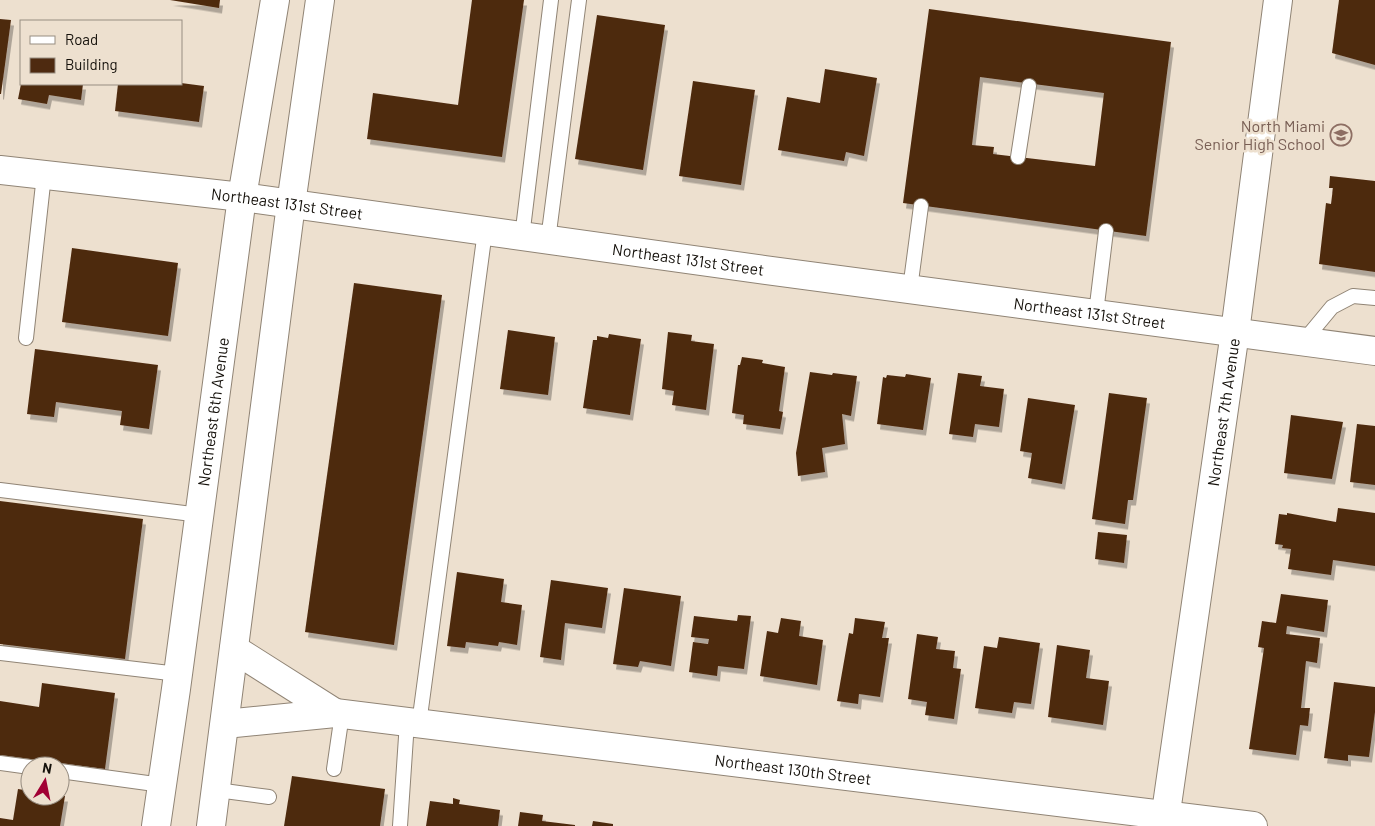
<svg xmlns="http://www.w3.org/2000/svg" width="1375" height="826" font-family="Barlow,sans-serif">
<defs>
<filter id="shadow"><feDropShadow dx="3" dy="5.5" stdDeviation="0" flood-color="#0004"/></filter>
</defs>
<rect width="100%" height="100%" fill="#ede0cf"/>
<!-- building -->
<g fill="#4e2a10" fill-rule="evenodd" filter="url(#shadow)">
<polygon points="170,0 220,0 219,8"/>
<polygon points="472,0 524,0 502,157 367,139 373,93 458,105"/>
<polygon points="1339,0 1375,0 1375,65 1332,53"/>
<path d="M929 9 1171 42 1146 236 903 203ZM980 77 1104 93 1095 166 993 154 994 147 972 145Z"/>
<polygon points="597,15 665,25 643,170 575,159"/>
<polygon points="0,19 11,20 1,94 0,94"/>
<polygon points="825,69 877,78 864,156 846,152 844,161 778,150 787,97 820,103"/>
<polygon points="693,81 755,90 741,185 679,176"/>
<polygon points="181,83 204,86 199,122 115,111 118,84"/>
<polygon points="21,84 83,84 81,100 49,95 47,104 18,99"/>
<polygon points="1330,176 1375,181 1375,272 1319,264 1326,203 1331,204 1333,188 1329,188"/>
<polygon points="72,248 178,263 168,336 62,322"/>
<polygon points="354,283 442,295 394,645 305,632"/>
<polygon points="508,330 555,337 548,395 500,389"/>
<polygon points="668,332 692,335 691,341 714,344 706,410 672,405 674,391 662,389"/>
<polygon points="609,334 641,339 630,415 583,408 593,340 597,340 597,336 608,338"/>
<polygon points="35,349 158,365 149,429 120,425 122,411 56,402 54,417 27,414"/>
<polygon points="742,357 763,360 762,363 785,367 779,411 783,412 780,429 743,424 744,415 732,413 738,365 740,365"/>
<polygon points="810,372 832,375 833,373 857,376 851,416 842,414 845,444 822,448 825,472 798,476 796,453"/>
<polygon points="958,373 982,376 980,386 1004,389 999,427 975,424 973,437 949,434"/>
<polygon points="906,374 931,378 923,430 877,424 883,377 886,378 887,375 905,377"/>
<polygon points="1109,393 1147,398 1133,500 1128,500 1125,524 1092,519"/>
<polygon points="1028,398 1075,405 1062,484 1028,478 1032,453 1020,451"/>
<polygon points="1291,415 1343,422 1332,479 1284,473"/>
<polygon points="1357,424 1375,426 1375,485 1350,482"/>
<polygon points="0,501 143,519 125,659 0,644"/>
<polygon points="1338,508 1375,513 1375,566 1333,560 1331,575 1288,569 1291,549 1282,548 1283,545 1275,544 1279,514 1287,515 1287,513 1336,522"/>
<polygon points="1098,532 1127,535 1124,563 1095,559"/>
<polygon points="457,572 504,579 501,602 522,605 517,645 499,642 498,646 466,642 465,648 447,646"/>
<polygon points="551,580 608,588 602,628 565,623 561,660 540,657"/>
<polygon points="624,588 681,596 671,666 640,661 638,667 613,664"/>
<polygon points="1281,594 1328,600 1324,632 1287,626 1286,634 1320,638 1317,663 1306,661 1301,708 1310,708 1308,726 1300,725 1296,755 1249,749 1264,648 1258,647 1262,621 1276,623"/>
<polygon points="738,615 751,616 744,669 718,666 717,676 689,672 693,642 708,644 709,639 691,637 694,616 737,621"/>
<polygon points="781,618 801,621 799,636 823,640 817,685 760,676 767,631 778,633"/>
<polygon points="855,618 885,622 882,638 889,638 880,697 859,694 858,704 837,701 849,633 853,634"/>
<polygon points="917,634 938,637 936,649 955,651 953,668 961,669 954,719 925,715 927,702 908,699"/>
<polygon points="999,637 1040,643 1031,704 1014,702 1012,713 975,708 984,646 997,648"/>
<polygon points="1057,645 1090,650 1086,678 1109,681 1103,725 1048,717"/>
<polygon points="1334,682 1375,687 1375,712 1369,757 1348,755 1348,761 1324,758"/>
<polygon points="42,683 115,693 105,769 0,755 0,701 39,707"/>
<polygon points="292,776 385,789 380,826 284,826"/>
<polygon points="18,789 30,791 30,796 65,796 60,826 0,826 0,818 13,820"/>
<polygon points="453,798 460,800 459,804 500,810 498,826 426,826 430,801 453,804"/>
<polygon points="520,812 543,815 542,821 575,825 575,826 518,826"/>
<polygon points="593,821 613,824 613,826 592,826"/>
</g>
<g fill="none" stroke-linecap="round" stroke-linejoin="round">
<!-- service casing -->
<g stroke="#908475" stroke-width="16">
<g id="service">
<polyline points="1018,157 1029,86"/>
<polyline points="522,237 551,0"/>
<polyline points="548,240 579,0"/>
<polyline points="910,289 921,206"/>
<polyline points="1096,313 1106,231"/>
<polyline points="26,338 44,175"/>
<polyline points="1303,342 1332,307 1353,296 1375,298"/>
<polyline points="0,490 200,515"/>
<polyline points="0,653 178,674"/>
<polyline points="419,724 485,231"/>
<polyline points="0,763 30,767"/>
<polyline points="334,769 342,714"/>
<polyline points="60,771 162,785"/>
<polyline points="217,790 269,797"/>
<polyline points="400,826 407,722"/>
</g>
</g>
<!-- minor casing -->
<g stroke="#908475" stroke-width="30">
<g id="minor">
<path id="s1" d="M0 170 242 197 765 270 1375 351"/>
<polyline points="234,649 335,713"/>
<path id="s2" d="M225 724 335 713 1253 826"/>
<path id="s3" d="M1164 826 1235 332 1278 0"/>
</g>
</g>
<!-- secondary casing -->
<g stroke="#908475" stroke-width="30">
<g id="secondary">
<path id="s4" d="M156 826 176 689 242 197 275 0"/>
<polyline points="211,826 291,204 320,0"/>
</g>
</g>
<!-- service -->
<use href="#service" stroke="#fff" stroke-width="14"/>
<!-- minor -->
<use href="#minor" stroke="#fff" stroke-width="28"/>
<!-- secondary -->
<use href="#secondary" stroke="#fff" stroke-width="28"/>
</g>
<!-- icons -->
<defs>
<g id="school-ring" transform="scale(1.125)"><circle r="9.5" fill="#ede0cf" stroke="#8d6e63" stroke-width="1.5"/><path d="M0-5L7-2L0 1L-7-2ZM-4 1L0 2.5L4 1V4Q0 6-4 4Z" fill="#8d6e63"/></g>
</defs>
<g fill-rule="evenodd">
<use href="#school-ring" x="1341" y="135"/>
</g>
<g text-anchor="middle" stroke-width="5" stroke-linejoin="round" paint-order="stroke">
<!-- education labels -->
<g font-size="16" fill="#785e54" stroke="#ede0cf" text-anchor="end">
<text x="1325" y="132">North Miami<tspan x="1325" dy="18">Senior High School</tspan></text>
</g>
<!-- street labels -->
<g font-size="16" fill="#15110b" stroke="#ede0cf">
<text dy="6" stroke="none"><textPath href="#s1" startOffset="289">Northeast 131st Street</textPath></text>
<text dy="6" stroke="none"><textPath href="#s1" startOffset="694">Northeast 131st Street</textPath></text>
<text dy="6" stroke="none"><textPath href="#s1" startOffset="1099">Northeast 131st Street</textPath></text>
<text dy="6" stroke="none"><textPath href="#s4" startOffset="418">Northeast 6th Avenue</textPath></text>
<text dy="6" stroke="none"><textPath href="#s3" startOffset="418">Northeast 7th Avenue</textPath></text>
<text dy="6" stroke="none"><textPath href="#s2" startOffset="572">Northeast 130th Street</textPath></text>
</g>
</g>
<!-- legend -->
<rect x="20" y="20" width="162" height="65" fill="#ede0cf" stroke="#978d81"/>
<rect x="30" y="36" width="25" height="8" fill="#ffffff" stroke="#978d81"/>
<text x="65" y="45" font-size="15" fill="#15110b">Road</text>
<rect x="30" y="58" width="25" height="15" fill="#4e2a10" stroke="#978d81"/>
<text x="65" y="70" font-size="15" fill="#15110b">Building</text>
<!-- north arrow -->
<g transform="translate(45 781) rotate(10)"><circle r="24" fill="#ede0cf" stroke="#978d81"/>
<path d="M0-4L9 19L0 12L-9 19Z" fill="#a10034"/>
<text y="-8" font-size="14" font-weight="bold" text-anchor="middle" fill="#15110b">N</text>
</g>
</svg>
